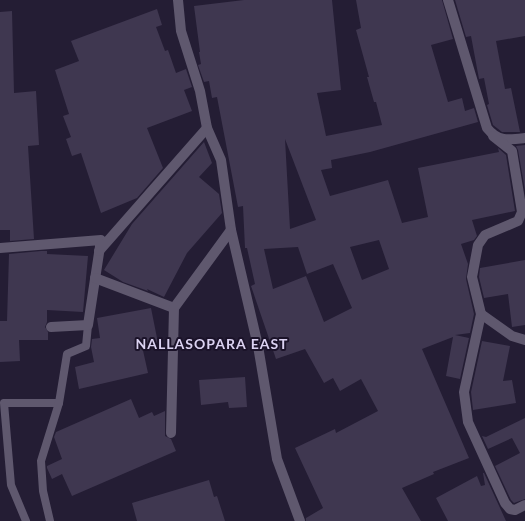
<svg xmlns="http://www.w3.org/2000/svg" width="525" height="521" font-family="Lato,sans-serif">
<rect width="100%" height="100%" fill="#241d34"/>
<!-- building -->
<g fill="#3f3750" fill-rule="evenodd">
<path d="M244 0H332L341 90 317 93 326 136 382 125 376 102H374L367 77H369L356 30 361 28 356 0H442L453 39 431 45 448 102 462 98 465 111 474 108 478 122 370 152 331 160 332 168 321 170 330 196 388 180 402 223 428 217 418 168 499 152 498 148 506 155 515 211 472 220 477 236 474 240 461 244 468 264 466 279 474 314 470 333 455 335 469 338 460 379 446 376 453 337 422 349 469 458 433 472 434 474 402 488 421 521H306V518L323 508 295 448 335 429 336 433 378 411 361 379 340 391 333 378 324 383 305 349 276 359 251 286 255 284 247 248H245L243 206 238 207 217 97 212 98 209 81 204 82 198 65 201 64 199 52H200L194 6ZM285 139 316 220 290 229ZM379 240 389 269 362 280 350 247ZM298 247 307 274 333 264 352 308 324 322 306 276 273 289 264 249Z"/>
<polygon points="455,0 525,0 525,36 496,41 505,89 511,88 520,132 502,132 493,125 487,105 489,104 484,78 479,79 471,36 466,37"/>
<polygon points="157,9 162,25 156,27 165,51 168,50 176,73 186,69 192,87 184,90 192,111 147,128 163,168 137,198 101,213 81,153 72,156 66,139 71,137 63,116 69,114 55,70 79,61 71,41"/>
<polygon points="12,11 14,93 36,91 39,145 28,146 34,239 10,241 10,230 0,230 0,12"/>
<polygon points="204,142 212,163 199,177 219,194 222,213 187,253 164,297 147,289 148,291 123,282 104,270 132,224"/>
<polygon points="525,145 525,190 518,150 516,146"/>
<polygon points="41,251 47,251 47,254 88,256 83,312 47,310 47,322 45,327 48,332 48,340 19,340 20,361 0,362 0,321 7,321 9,254"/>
<polygon points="525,260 525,325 512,327 508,294 484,298 479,277 480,268"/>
<polygon points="151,308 158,343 142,346 148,373 79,389 75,367 94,362 91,347 92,339 100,338 97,318"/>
<polygon points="482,341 510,346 503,381 512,380 516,403 473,410 471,392"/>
<polygon points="245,377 247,407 229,408 228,402 201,405 199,380"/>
<polygon points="131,399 139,418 152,412 154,416 165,411 165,436 171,439 176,451 72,496 62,474 52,479 47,468 47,466 62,459 54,437 56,432"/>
<polygon points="525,418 525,499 514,503 511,500 495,466 520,453 512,438 488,449 482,436 486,437"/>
<polygon points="483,473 484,473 506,521 448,521 436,498 477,476 481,486 485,485"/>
<polygon points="209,480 214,497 217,496 225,521 137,521 132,503"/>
</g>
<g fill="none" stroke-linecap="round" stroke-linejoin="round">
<!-- lane -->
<g stroke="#5f586e" stroke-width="8">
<polyline points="26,521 11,485 4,403 59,403"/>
<polyline points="50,521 43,491 41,461 59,403 67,354 86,346 88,325"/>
</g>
<!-- street -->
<g stroke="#5f586e" stroke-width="10">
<polyline points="178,0 181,31 200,91 207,128 221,160 231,230 258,346 277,459 300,521"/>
<path d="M448 0 487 128C498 142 509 140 525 138"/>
<polyline points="493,136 512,151 522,212 518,221 485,235 478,245 472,277 481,314 464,392 468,422 505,503 510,509 515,510 525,505"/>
<polyline points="0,248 101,240 88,325 51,327"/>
<polyline points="99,251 207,128"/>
<polyline points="95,278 174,308"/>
<polyline points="481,314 512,336 525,340"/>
<polyline points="171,433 174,308 231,230"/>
</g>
</g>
<g text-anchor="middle" stroke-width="4" stroke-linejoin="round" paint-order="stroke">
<!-- district labels -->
<g font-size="14" font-weight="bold" letter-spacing="1" fill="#dbd2f1" stroke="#1b1329">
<text x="212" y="349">NALLASOPARA EAST</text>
</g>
</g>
</svg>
